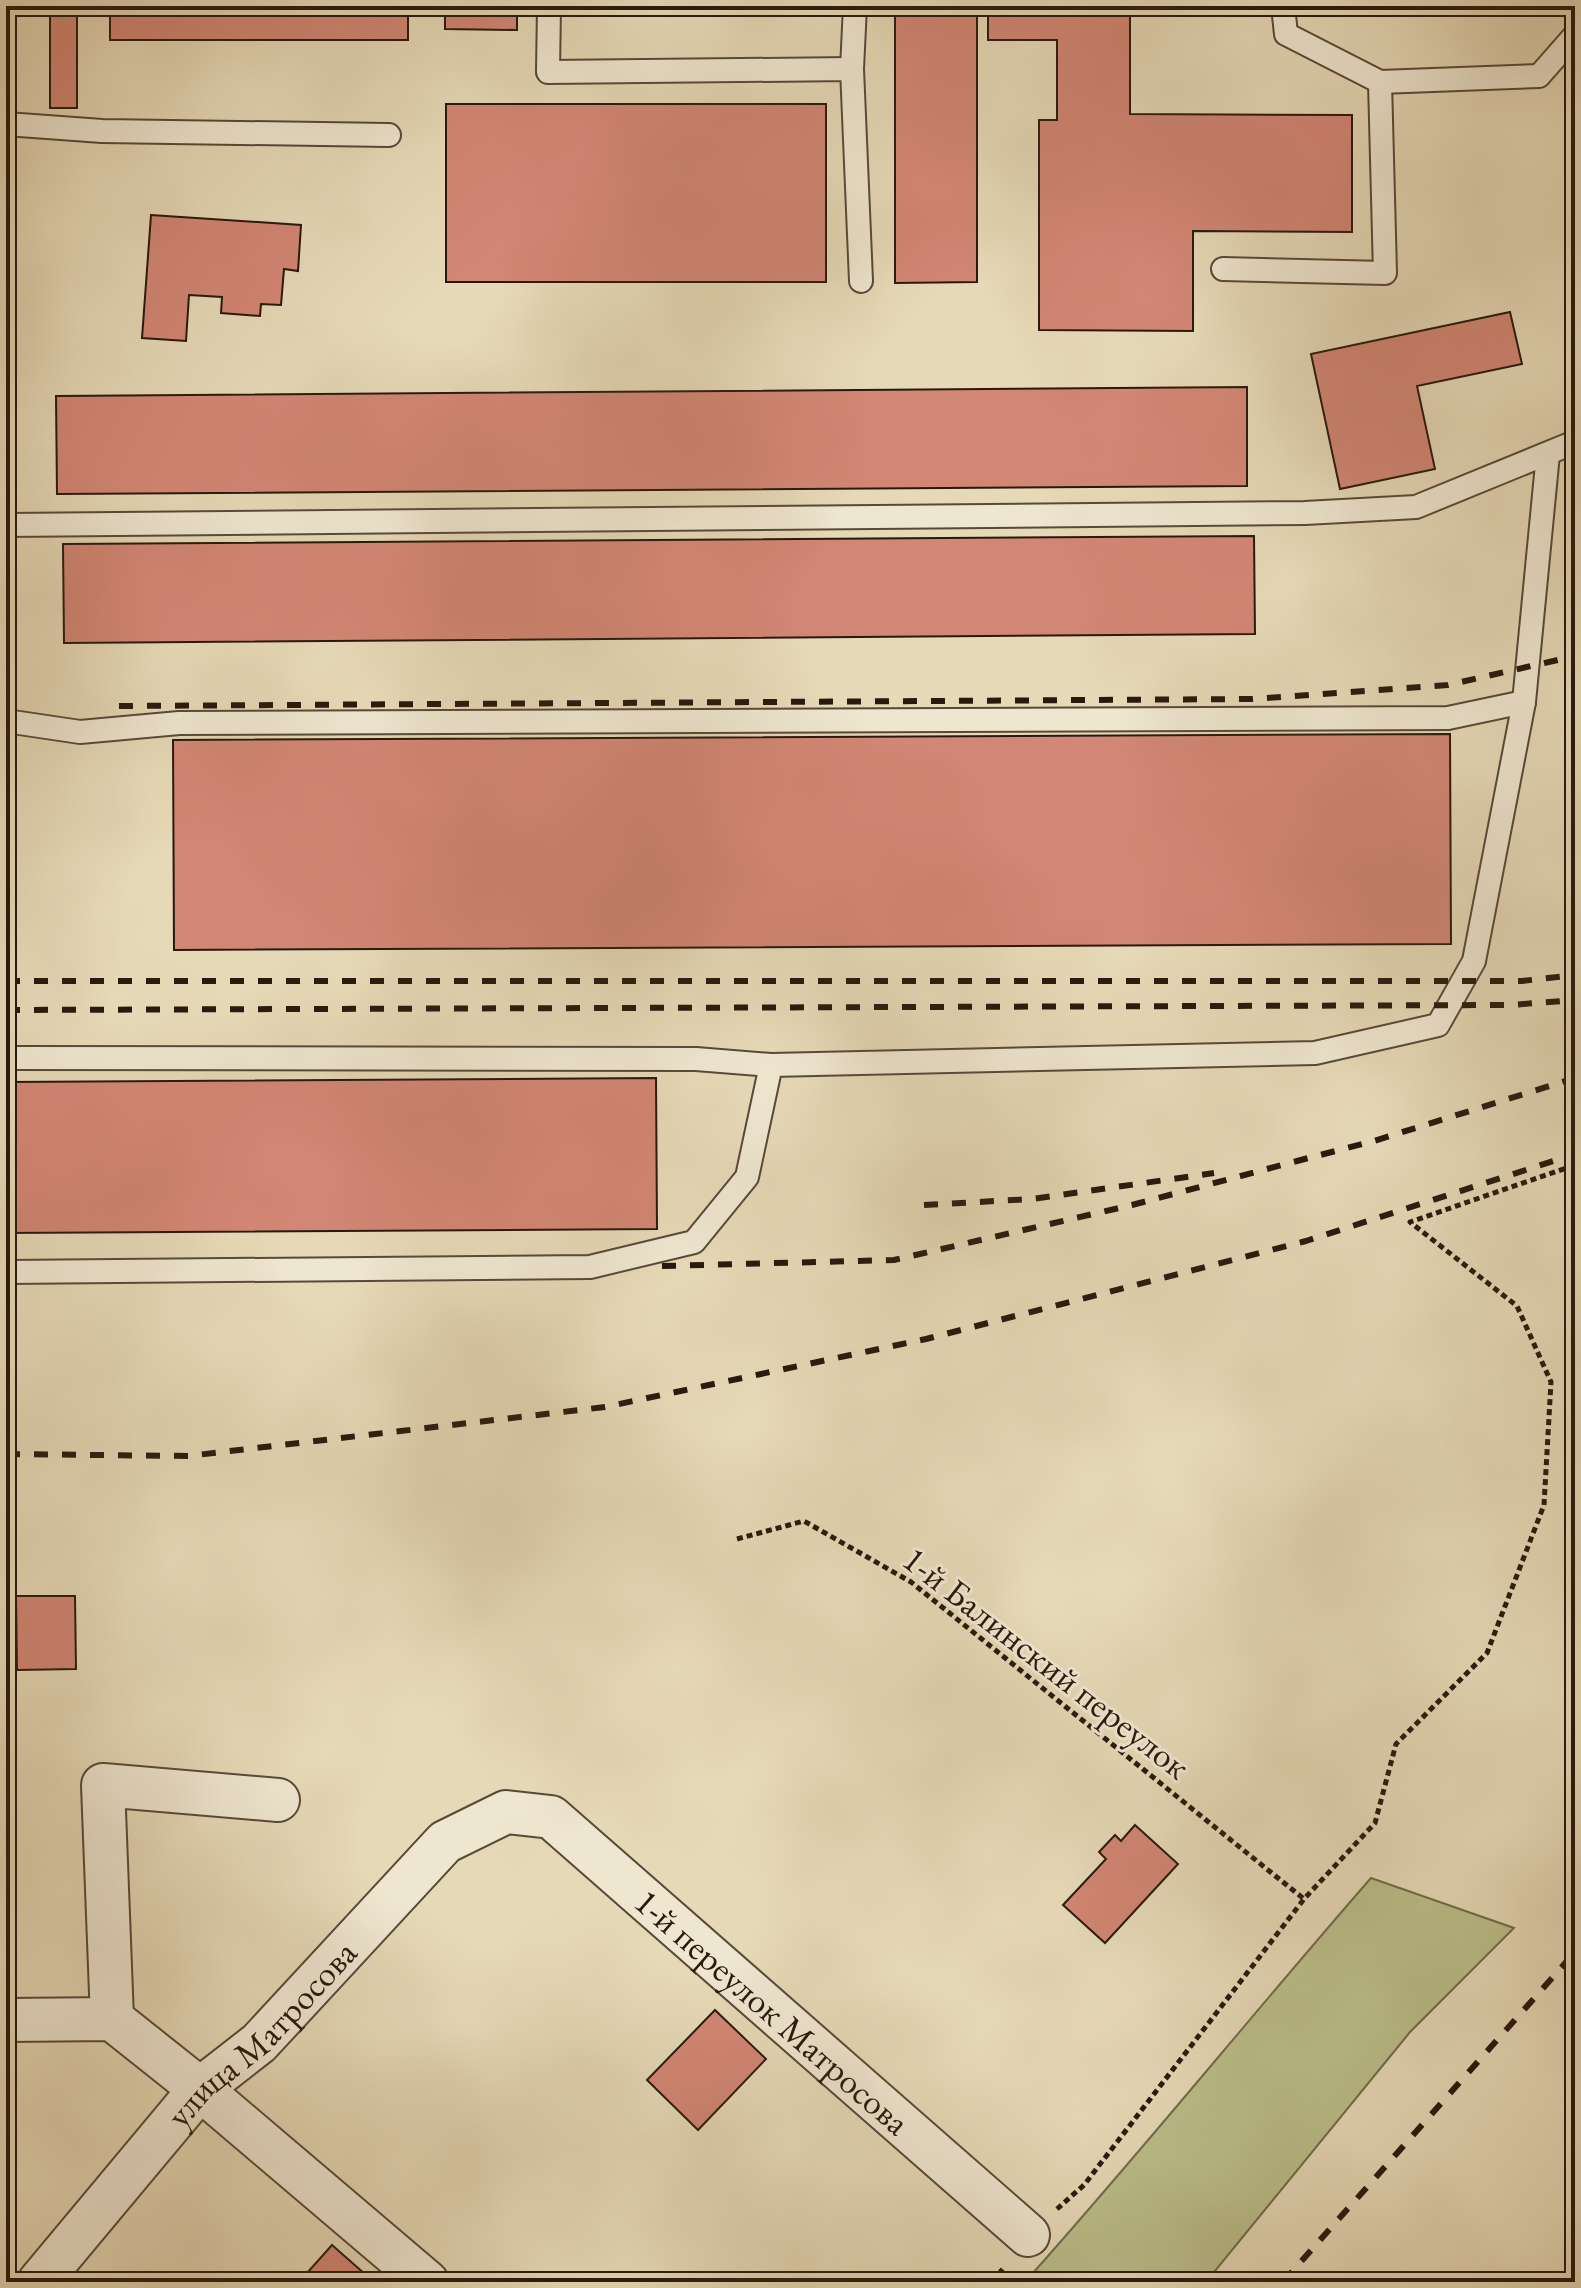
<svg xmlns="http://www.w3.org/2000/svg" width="1581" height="2288" font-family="'EB Garamond',serif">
<rect width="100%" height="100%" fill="#e6d9b7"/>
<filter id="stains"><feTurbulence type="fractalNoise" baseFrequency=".0025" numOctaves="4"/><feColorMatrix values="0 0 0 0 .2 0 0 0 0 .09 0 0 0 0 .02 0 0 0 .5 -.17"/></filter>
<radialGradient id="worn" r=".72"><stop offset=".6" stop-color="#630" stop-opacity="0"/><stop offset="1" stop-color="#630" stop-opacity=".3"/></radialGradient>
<!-- green -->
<path fill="#bbbe8a" stroke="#726c4c" stroke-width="2" d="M1371 1878 1514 1928 1410 2032 1206 2282H1025C1143 2150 1254 2012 1371 1878Z"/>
<!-- building -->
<g fill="#d28675" stroke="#28190d" stroke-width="2">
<rect x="50" y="6" width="27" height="102"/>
<rect x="110" y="6" width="298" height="34"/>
<polygon points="445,6 517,6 517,30 445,29"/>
<polygon points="895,6 977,6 977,282 895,283"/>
<polygon points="988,6 1130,6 1130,114 1352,115 1352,232 1193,231 1193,331 1039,330 1039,120 1057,120 1057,40 988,40"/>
<rect x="446" y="104" width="380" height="178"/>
<polygon points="151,215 301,225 298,271 284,269 281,305 261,304 260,316 221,313 222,297 189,295 186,341 142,338"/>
<polygon points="1510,312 1522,364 1417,386 1435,469 1340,489 1311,354"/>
<polygon points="1247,387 1247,486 57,494 56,396"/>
<polygon points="1254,536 1255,634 64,643 63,544"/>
<polygon points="1450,734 1451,944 174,950 173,740"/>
<polygon points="656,1078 657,1229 6,1233 6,1082"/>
<polygon points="16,1596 75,1596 76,1669 17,1670"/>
<polygon points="1135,1825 1178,1864 1105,1943 1063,1905 1106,1859 1099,1852 1115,1835 1121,1841"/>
<polygon points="715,2010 766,2059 698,2130 647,2080"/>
<polygon points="332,2245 374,2282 299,2282"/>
</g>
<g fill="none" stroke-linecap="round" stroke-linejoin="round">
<!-- service casing -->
<g stroke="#584938" stroke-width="26">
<g id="service">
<polyline points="549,6 548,72 852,69 861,281"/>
<polyline points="852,69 855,6"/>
<polyline points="1380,82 1539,76 1575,35"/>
<polyline points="6,124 102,131 389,135"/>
<polyline points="1223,269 1385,273 1380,82 1286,34 1283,6"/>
<polyline points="6,525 1305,513 1416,507 1575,442"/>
<polyline points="6,721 80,732 179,723 1448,718 1524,702"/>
<polyline points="6,1058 696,1059 771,1065 1315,1053 1438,1025 1474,961 1524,702 1548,454"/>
<polyline points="6,1272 590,1267 694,1242 747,1177 771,1065"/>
</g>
</g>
<!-- minor casing -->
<g stroke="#584938" stroke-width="46">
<g id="minor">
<polyline points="112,2019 103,1785 278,1800"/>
<polyline points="6,2020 112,2019 200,2089 427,2282"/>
<path id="s1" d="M39 2282 200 2089 259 2043 445 1842 506 1812 551 1817 1028 2235"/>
</g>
</g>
<!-- path -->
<g stroke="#28190d" stroke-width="5" stroke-dasharray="6 4" stroke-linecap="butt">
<polyline points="737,1539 804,1521 911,1582 1304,1899"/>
<polyline points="1057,2209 1084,2185 1304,1899 1375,1823 1396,1744 1487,1653 1544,1505 1551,1382 1517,1306 1410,1222 1575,1165"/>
<polyline points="993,2282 1004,2267"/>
</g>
<!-- service -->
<use href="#service" stroke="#efe6d0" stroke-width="22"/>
<!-- minor -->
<use href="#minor" stroke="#efe6d0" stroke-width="42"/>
<!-- rail -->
<g stroke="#28190d" stroke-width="6" stroke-dasharray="14 14" stroke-linecap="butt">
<polyline points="119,706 1252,699 1448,685 1575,656"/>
<polyline points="6,981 1522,981 1575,975"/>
<polyline points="6,1010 1510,1005 1575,1000"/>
<polyline points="924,1205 1032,1199 1214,1173"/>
<polyline points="662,1266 894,1260 1132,1205 1297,1161 1374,1141 1575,1078"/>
<polyline points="6,1454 188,1456 605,1407 926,1339 1306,1241 1575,1154"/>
<polyline points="1283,2282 1575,1952"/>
</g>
</g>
<g text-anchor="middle" stroke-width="6" stroke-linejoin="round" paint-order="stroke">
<!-- street labels -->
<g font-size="36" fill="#28190d" stroke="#efe6d0">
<text transform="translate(1047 1662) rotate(38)" y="13">1-й Балинский переулок</text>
<text dy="13" stroke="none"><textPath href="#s1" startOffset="1008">1-й переулок Матросова</textPath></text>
<text dy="13" stroke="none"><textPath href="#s1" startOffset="334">улица Матросова</textPath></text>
</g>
</g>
<!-- margin -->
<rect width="1581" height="2288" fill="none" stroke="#e6d9b7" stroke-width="32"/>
<rect x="8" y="8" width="1565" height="2272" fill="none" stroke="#28190d" stroke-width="4"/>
<rect x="16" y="16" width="1549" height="2256" fill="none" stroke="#28190d" stroke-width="2"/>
<rect width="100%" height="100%" filter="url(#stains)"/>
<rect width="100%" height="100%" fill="url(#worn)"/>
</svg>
